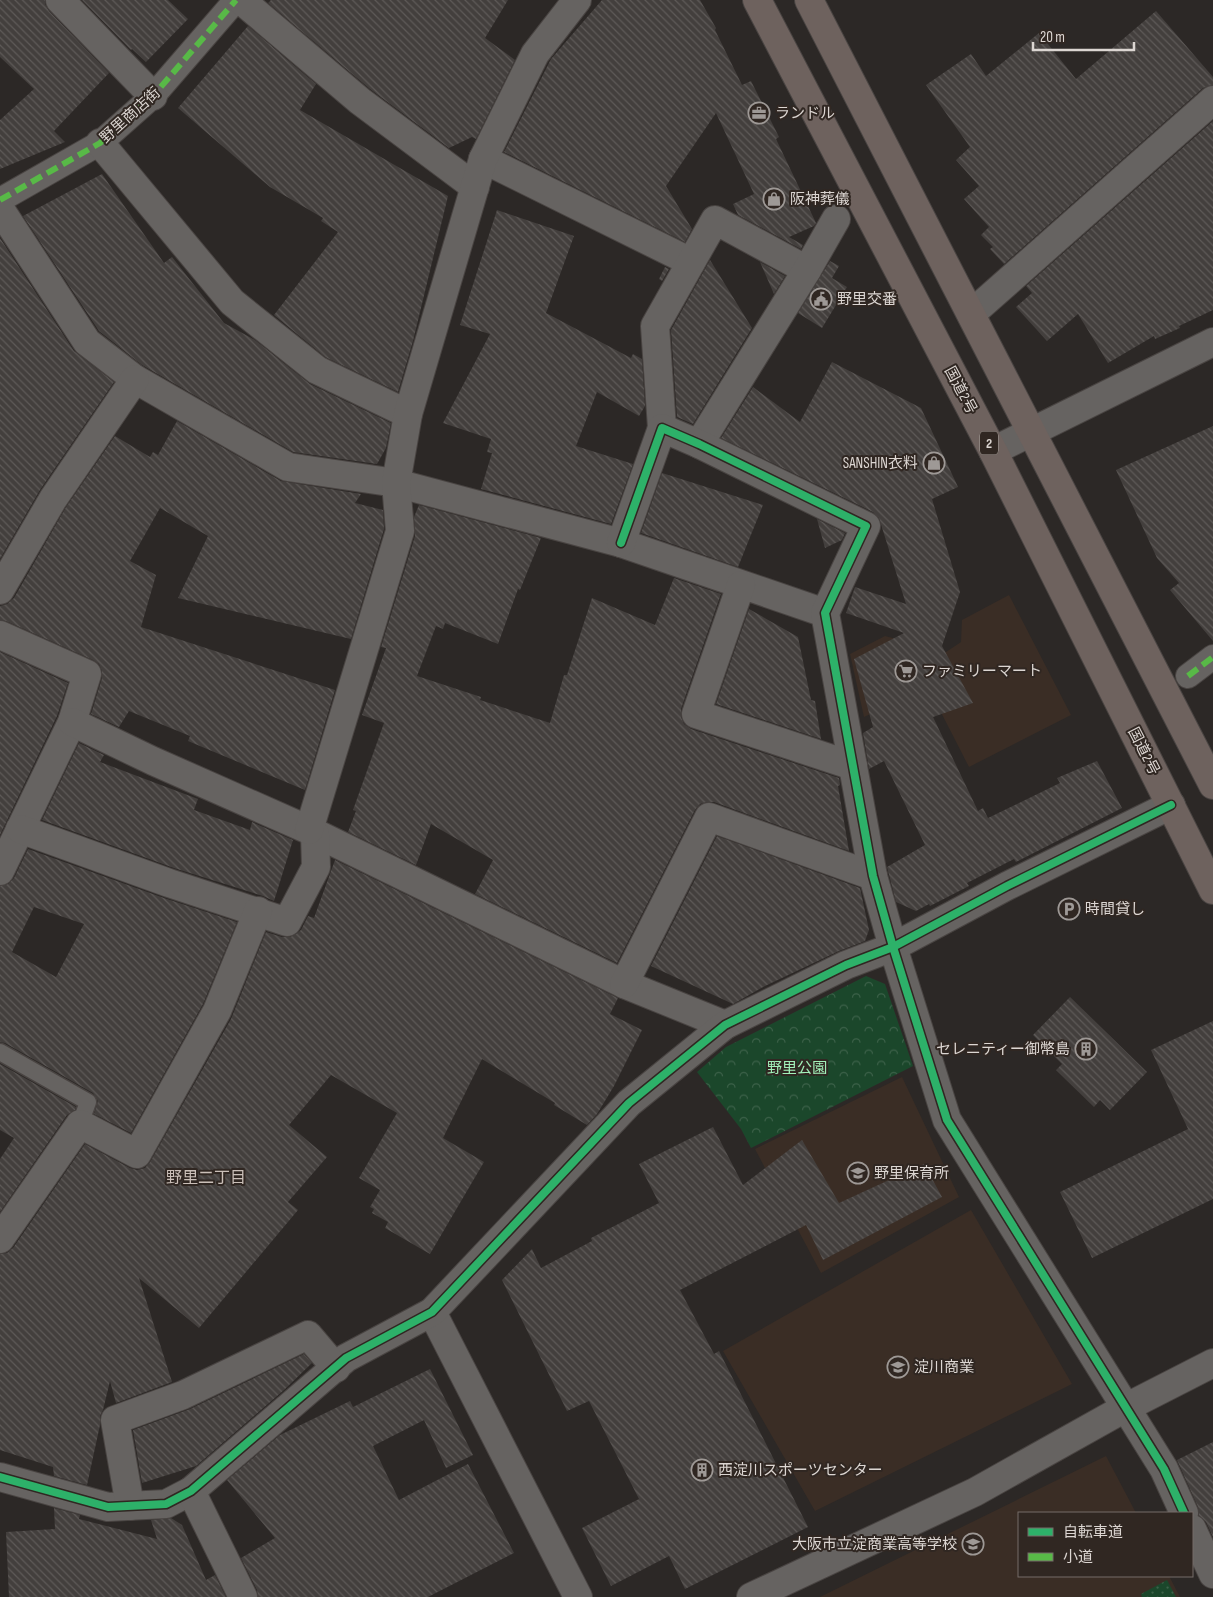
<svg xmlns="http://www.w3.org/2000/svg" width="1213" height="1597" font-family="'Sofia Sans Condensed','Noto Sans JP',sans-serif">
<defs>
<pattern id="park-crowns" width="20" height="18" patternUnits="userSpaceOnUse" patternTransform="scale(1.25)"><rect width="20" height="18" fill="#1b472b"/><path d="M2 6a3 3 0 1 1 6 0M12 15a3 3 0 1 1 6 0" fill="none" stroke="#3c6149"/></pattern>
<pattern id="garden-dots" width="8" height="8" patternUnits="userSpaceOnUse" patternTransform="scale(1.25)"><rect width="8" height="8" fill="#1b472b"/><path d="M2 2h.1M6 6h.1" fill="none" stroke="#3c6149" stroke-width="1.8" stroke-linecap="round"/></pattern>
<pattern id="building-back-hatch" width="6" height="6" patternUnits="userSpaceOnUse" patternTransform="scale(1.25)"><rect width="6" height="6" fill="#433f3d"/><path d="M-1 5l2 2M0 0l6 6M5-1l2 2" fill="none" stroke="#5e5a58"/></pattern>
</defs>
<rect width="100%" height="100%" fill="#2c2826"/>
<!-- built -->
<g fill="#3a2d25">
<polygon points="1009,595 1071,715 969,767 928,687 864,717 850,654 885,636 946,652 961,642 962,620"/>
<polygon points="902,1077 959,1197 821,1273 755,1149"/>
<polygon points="971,1210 1072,1384 815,1511 723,1351"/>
<polygon points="1106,1456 1136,1513 1019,1513 1019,1576 1169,1576 1180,1597 820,1597"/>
</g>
<!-- park -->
<polygon fill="url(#park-crowns)" points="866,976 885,984 913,1066 751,1148 741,1129 697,1072 726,1047"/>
<!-- garden -->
<polygon fill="url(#garden-dots)" points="1167,1580 1176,1597 1142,1597 1141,1594"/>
<!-- building -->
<g fill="url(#building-back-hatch)" fill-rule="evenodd">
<polygon points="0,0 45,0 45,4 49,11 109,73 54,131 65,142 0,169 0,120 34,89 0,57"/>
<polygon points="82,0 168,0 188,19 146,62 132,49 131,50"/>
<polygon points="271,0 508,0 485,38 515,60 476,139 472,137 449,148 370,89 268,3"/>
<polygon points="602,0 700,0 716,28 715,30 742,85 751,81 779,137 776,139 816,223 814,226 789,237 803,245 801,249 738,215 733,204 754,194 716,113 666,186 692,229 685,242 504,152 551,59"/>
<polygon points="1156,11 1213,77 1213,85 1203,88 1004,264 990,249 993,247 981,235 989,227 964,199 979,186 956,160 970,147 926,85 971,54 986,76 1039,33 1076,79"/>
<polygon points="248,26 316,84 300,110 448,196 413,341 398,392 325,357 274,315 338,232 321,221 323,218 270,187 178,108"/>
<polygon points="1213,121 1213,310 1179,326 1180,328 1155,339 1154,336 1108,363 1078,314 1047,341 1016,307 1032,293 1026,286"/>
<polygon points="102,174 164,263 172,257 224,323 255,340 310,384 391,423 386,448 377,464 293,452 142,365 99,331 23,216"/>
<polygon points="497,210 574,236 546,313 631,358 633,354 642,359 645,406 639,416 597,392 576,446 633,464 611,524 481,489 492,453 487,452 491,439 443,423 490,334 460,325"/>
<polygon points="0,238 74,351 114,382 40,490 0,559"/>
<polygon points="710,260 752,328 693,424 677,417 671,330"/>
<polygon points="830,261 839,266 832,278 847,287 822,328 798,313"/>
<polygon points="760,262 785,276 774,294"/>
<polygon points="665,267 669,269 662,281 659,279"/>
<polygon points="832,362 921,408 958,487 932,499 960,592 942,646 973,703 933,717 978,811 983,808 988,818 1060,783 1057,778 1097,761 1122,808 1016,862 1014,859 967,883 969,886 930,906 929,904 916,911 896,902 887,867 925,845 884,761 869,769 863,733 873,727 854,659 904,633 846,613 855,587 906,604 879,518 873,512 721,438 753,387 800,422"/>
<polygon points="177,421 281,481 361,494 355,503 383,510 384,529 351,639 178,598 208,536 160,508 130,561 156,575 141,627 335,690 305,790 188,741 190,736 129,711 119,727 91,714 102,678 102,671 99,664 93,660 6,621 0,620 0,606 7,604 14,598 66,507 115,436 150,457 153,452 158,455"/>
<polygon points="1213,426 1213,641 1170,590 1179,583 1157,558 1116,470"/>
<polygon points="662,473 763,505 738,567 641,533"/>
<polygon points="419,505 541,538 520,590 518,589 498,644 445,623 443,629 436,626 417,676 481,697 480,700 550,723 564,675 567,675 592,598 655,625 674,578 721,594 681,709 681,717 684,724 691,729 839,778 840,785 838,786 849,851 714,802 707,802 700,804 695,810 617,963 475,894 493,860 431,824 416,865 348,832 356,811 353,810 384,723 362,715 386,648 381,647 415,536 414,517"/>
<polygon points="817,519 845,533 842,540 825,548"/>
<polygon points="749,609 798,637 811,700 815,701 821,739 716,704"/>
<polygon points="0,652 68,683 57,716 0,835"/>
<polygon points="79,743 104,755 100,762 198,799 194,810 250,830 252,822 293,840 274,901 263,896 174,868 42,820"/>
<polygon points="717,836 860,888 869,930 865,941 839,951 765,986 733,1004 651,966"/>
<path d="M28 849 164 898 237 922 203 1004 131 1133 94 1114 98 1101 93 1093 5 1043 0 1042V886L8 884 14 878ZM34 907 84 924 56 977 12 952Z"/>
<polygon points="335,860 618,998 610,1014 642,1030 614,1086 597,1114 587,1125 554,1105 555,1103 482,1059 443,1138 484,1162 430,1254 385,1228 388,1222 372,1213 374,1209 370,1207 380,1190 359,1178 397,1113 331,1075 289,1125 327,1157 288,1202 298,1210 199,1328 139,1278 172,1382 116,1403 110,1381 103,1410 100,1416 100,1425 87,1485 54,1476 53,1467 0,1450 0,1254 7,1253 13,1248 85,1144 130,1168 137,1170 145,1168 150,1162 231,1019 266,932 282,937 290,937 296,934 301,930 308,916 314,918"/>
<polygon points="1070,997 1147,1072 1110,1110 1100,1100 1094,1107 1056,1070 1062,1064 1033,1035"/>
<polygon points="1213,1021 1213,1199 1092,1258 1060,1192 1188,1129 1151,1050"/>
<polygon points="0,1064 76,1107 75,1110 67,1115 0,1212 0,1159 14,1138 0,1130"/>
<polygon points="713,1127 743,1185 802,1140 839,1203 924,1164 942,1197 823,1260 806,1225 680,1290 714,1354 719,1351 808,1527 685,1589 669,1556 611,1586 582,1528 639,1499 589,1401 567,1411 502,1280 532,1249 541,1268 592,1241 591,1238 659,1203 639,1164"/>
<polygon points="304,1354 312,1363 284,1390 196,1466 142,1483 133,1430 190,1409"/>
<polygon points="430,1369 473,1455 446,1468 424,1420 373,1446 399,1500 468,1464 514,1553 428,1597 258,1597 257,1590 241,1558 275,1538 227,1480 280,1435 350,1401 353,1407"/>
<polygon points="1213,1442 1213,1537 1206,1522 1199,1516 1198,1507 1177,1460"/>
<polygon points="54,1508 80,1515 79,1519 157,1539 151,1520 171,1518 182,1525 206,1580 215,1575 226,1597 9,1597 6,1532 55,1529"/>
</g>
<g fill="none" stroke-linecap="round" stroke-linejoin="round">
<!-- service casing -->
<g stroke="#494442" stroke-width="19">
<polyline id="service" points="0,1052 88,1102 80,1124"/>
</g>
<!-- pedestrian casing -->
<g stroke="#494442" stroke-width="26">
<g id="pedestrian">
<polyline points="0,200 100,143 153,96 236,0"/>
<polyline points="1188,676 1213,657"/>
</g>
</g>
<!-- minor casing -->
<g stroke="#494442" stroke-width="30">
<g id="minor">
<polyline points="60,0 153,96"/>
<polyline points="241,0 360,101 475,187"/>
<polyline points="100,143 232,302 317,370 408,414"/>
<polyline points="483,159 691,262"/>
<polyline points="0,209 87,342 135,379 288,467 396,483 621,543 825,613"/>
<polyline points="971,314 1213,100"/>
<polyline points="662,428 655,326 715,220 807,270"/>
<polyline points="699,444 807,270 836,219"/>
<polyline points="993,451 1213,342"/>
<polyline points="621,543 662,428 699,444 866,526 825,613 873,876 893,947 947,1120 1164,1469 1184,1513"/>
<polyline points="741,585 696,714 853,766"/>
<polyline points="0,590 53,499 135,379"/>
<polyline points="0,635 87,674 72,722 0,871"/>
<polyline points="72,722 153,761 309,830 624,984 725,1025"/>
<polyline points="20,829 169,883 287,922 316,867 315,834"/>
<polyline points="309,830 400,531 396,483 408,414 483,159 535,54 577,0"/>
<polyline points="624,984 709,817 873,876"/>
<polyline points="0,1239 80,1124 137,1154 217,1011 258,911"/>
<polyline points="432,1312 578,1597"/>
<polyline points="0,1477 108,1507 166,1504 191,1491 346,1358 432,1312 629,1103 725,1025 846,965 893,947 1007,886 1171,805"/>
<polyline points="191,1491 243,1597"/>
<polyline points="130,1506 115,1420 183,1395 308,1335 336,1368"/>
<polyline points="1192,1529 1213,1574"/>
</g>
</g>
<!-- tertiary casing -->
<g stroke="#494442" stroke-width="30">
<polyline id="tertiary" points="751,1597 975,1492 1125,1408 1213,1363"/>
</g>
<!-- trunk casing -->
<g stroke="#494442" stroke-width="30">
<g id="trunk">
<polyline points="757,0 993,451 1213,890"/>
<polyline points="809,0 1213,785"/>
</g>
</g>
<!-- service -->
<use href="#service" stroke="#666361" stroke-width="16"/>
<!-- pedestrian -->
<use href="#pedestrian" stroke="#666361" stroke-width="24"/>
<!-- minor -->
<use href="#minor" stroke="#666361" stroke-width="28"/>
<!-- tertiary -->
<use href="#tertiary" stroke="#666361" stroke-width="28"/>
<!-- trunk -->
<use href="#trunk" stroke="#6e625e" stroke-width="28"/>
<!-- quiet -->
<g stroke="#58b947" stroke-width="6" stroke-dasharray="12 6" stroke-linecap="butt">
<polyline points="0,200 100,143 153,96 236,0"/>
<polyline points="1188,676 1213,657"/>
</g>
<!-- cycleway casing -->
<g stroke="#302722" stroke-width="11">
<g id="cycleway">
<polyline points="621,543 662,428 699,444 866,526 825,613 873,876 893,947 947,1120 1164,1469 1184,1513"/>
<polyline points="0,1477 108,1507 166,1504 191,1491 346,1358 432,1312 629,1103 725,1025 846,965 893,947 1007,886 1171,805"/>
</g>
</g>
<!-- cycleway -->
<use href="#cycleway" stroke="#2db169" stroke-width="8"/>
</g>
<!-- icons -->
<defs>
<g id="office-ring" transform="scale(1.125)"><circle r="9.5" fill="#302722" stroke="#9e9996" stroke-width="1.5"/><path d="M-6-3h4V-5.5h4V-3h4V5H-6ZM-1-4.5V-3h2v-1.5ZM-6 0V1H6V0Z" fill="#9e9996"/></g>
<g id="shop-ring" transform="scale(1.125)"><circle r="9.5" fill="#302722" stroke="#9e9996" stroke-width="1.5"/><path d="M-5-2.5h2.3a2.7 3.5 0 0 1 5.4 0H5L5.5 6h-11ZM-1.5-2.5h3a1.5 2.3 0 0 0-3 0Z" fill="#9e9996"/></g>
<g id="civic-ring" transform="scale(1.125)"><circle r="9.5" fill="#302722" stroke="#9e9996" stroke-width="1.5"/><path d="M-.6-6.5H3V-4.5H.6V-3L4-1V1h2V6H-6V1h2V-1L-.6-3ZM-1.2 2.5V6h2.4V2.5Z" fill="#9e9996"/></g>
<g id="supermarket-ring" transform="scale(1.125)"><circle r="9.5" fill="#302722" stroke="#9e9996" stroke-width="1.5"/><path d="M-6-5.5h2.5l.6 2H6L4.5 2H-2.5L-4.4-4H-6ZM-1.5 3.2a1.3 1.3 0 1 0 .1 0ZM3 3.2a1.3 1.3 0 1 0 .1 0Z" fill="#9e9996"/></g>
<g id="parking-ring" transform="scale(1.125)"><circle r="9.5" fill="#302722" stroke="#9e9996" stroke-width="1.5"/><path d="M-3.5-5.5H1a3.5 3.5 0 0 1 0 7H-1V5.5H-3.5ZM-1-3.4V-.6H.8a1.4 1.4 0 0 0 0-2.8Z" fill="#9e9996"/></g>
<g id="building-ring" transform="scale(1.125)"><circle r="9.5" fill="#302722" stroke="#9e9996" stroke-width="1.5"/><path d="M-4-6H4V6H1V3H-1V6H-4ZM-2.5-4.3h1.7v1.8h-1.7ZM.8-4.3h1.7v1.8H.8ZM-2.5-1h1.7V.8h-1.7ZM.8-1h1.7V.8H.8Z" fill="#9e9996"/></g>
<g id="school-ring" transform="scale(1.125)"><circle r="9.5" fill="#302722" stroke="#9e9996" stroke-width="1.5"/><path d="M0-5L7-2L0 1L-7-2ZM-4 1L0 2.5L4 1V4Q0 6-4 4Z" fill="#9e9996"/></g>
</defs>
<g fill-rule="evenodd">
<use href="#office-ring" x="759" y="113"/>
<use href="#shop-ring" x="774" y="199"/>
<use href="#civic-ring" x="821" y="299"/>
<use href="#shop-ring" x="934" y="463"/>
<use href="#supermarket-ring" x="906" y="671"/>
<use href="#parking-ring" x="1069" y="909"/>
<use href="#building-ring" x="1086" y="1049"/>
<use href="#school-ring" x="858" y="1173"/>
<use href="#school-ring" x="898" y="1367"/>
<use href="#building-ring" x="702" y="1470"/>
<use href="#school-ring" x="973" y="1544"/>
</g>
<g text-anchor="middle" stroke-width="4" stroke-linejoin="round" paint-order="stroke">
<!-- shield labels -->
<rect fill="#302722" stroke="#a8a29d" stroke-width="1" x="980" y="431.5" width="18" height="23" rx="4"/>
<g font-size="14" font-weight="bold" fill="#dcd6d2">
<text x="989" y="448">2</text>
</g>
<!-- poi labels -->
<g font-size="15" fill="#dcd6d2" stroke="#302722" text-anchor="start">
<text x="775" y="118">ランドル</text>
<text x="790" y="204">阪神葬儀</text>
<text x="837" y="304">野里交番</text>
<text x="918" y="468" text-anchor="end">SANSHIN衣料</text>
<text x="922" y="676">ファミリーマート</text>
<text x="1085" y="914">時間貸し</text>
<text x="1070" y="1054" text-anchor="end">セレニティー御幣島</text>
<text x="874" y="1178">野里保育所</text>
<text x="914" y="1372">淀川商業</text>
<text x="718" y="1475">西淀川スポーツセンター</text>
<text x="957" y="1549" text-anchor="end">大阪市立淀商業高等学校</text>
</g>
<!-- street labels -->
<g font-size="15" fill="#dcd6d2" stroke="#302722">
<text transform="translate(130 115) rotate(-42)" y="5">野里商店街</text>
<text transform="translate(961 390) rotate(62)" y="5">国道2号</text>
<text transform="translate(1144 751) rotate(63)" y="5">国道2号</text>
</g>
<!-- park labels -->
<g font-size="15" fill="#a1f0b9" stroke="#302722">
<text x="797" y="1073">野里公園</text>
</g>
<!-- neighbourhood labels -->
<g font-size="16" fill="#cabfb8" stroke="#302722">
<text x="206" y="1183">野里二丁目</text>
</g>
</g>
<!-- legend -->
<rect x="1018" y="1512" width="175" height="65" fill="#302722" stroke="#756d68"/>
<rect x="1028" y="1528" width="25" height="8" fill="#2db169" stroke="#756d68"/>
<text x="1063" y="1537" font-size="15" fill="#dcd6d2">自転車道</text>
<rect x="1028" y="1553" width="25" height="8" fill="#58b947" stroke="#756d68"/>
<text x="1063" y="1562" font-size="15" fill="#dcd6d2">小道</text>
<!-- scale -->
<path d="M1033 42v8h101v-8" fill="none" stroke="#dcd6d2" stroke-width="2.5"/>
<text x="1040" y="42" font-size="15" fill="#dcd6d2" stroke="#302722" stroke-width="4" paint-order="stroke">20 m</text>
</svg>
